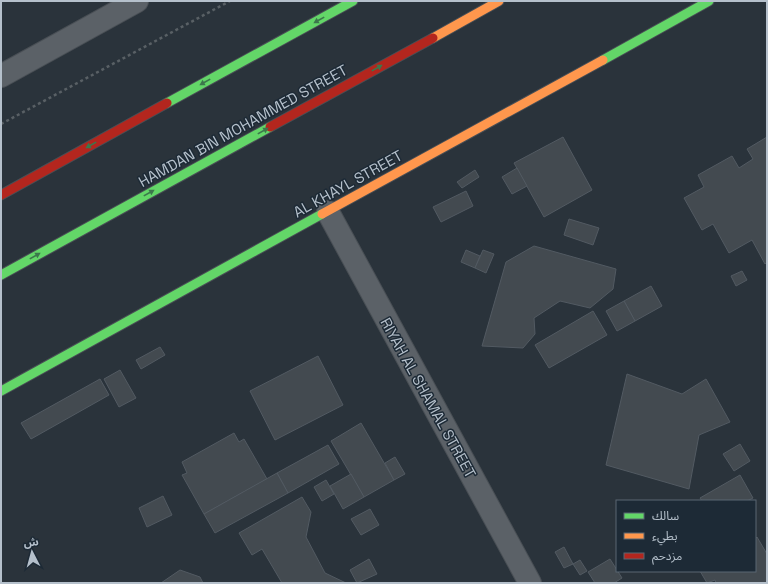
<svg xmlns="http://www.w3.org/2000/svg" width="768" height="584" font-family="'Space Grotesk','Noto Sans Arabic',sans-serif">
<rect width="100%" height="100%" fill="#2a333b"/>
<!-- building -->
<g fill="#434a50" stroke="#525a62">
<polygon points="563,137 592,190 544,217 514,163"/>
<polygon points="767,137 767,262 765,264 752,240 729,253 713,224 702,230 684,198 704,187 698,175 732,156 739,168 753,159 747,149"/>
<polygon points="517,168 527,186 512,194 502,177"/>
<polygon points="475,170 479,177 462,188 457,182"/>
<polygon points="466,191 473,206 441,222 433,207"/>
<polygon points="569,219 599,228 593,245 564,235"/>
<polygon points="534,246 616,269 613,289 590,308 560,301 534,318 535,334 523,348 482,346 506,262"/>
<polygon points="466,250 480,256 475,268 461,262"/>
<polygon points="483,250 494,254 486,273 475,268"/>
<polygon points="742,271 747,280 736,286 731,276"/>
<polygon points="651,286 662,306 635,321 624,301"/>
<polygon points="624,301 635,321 617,331 606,311"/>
<polygon points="593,311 607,335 549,368 535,345"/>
<polygon points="160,347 165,355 141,369 136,360"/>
<polygon points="318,356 343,405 275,440 250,391"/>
<polygon points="120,370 136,398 119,407 104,379"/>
<polygon points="627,374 682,394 706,379 730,422 699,435 689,489 606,465"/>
<polygon points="100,379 109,395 31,439 21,423"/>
<polygon points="361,423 394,480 364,497 331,441"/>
<polygon points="234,433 239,442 244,439 267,479 204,514 182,475 187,473 182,462"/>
<polygon points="740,444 750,461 734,471 723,454"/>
<polygon points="328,445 339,464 288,493 277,473"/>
<polygon points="395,457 405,474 394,480 385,463"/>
<polygon points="277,473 288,493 215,533 204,514"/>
<polygon points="351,474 364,497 343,509 330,486"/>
<polygon points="740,475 753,498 747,501 702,501 700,498"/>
<polygon points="326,480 334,494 322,501 314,487"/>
<polygon points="163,496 172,515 147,527 139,508"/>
<polygon points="302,497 311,512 306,537 325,573 346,583 282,583 262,549 252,555 239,533"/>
<polygon points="370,509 379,525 361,535 351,519"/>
<polygon points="757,537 767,554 767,583 716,583 715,580 707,583 700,571 755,571 755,539"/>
<polygon points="564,547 573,564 564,568 555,552"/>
<polygon points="369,559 377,574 357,583 350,570"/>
<polygon points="610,559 622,578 614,583 595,583 588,572"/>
<polygon points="580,560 587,571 580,575 573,564"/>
<polygon points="180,570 200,577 203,583 161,583"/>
</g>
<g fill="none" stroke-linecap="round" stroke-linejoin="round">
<!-- street casing -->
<g stroke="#494f55" stroke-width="24">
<g id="street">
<polyline points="1,76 137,1"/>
<polyline points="328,212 530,583"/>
</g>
</g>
<!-- fast casing -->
<g stroke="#494f55" stroke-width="11">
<g id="fast">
<polyline points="603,60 709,1"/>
<polyline points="167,103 353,1"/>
<polyline points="1,275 270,127"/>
<polyline points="1,391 322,214"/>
</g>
</g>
<!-- slow casing -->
<g stroke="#494f55" stroke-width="11">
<g id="slow">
<polyline points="433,38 499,1"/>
<polyline points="322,214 603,60"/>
</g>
</g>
<!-- jam casing -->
<g stroke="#494f55" stroke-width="11">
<g id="jam">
<polyline points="270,127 433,38"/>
<polyline points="1,195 167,103"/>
</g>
</g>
<!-- path -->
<polyline stroke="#596065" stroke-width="2.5" stroke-dasharray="3 3" stroke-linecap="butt" points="1,124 230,1"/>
<!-- street -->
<use href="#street" stroke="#5b6167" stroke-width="22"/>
<!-- fast -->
<use href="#fast" stroke="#63d668" stroke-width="9"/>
<!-- slow -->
<use href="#slow" stroke="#ff974d" stroke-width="9"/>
<!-- jam -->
<use href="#jam" stroke="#b3261e" stroke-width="9"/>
</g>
<!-- one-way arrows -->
<defs><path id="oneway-solid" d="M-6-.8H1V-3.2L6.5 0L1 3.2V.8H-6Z"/></defs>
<g fill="#3c774c">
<use href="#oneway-solid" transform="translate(319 20) rotate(151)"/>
<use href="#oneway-solid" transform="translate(377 68) rotate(-29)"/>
<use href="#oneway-solid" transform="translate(205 82) rotate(151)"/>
<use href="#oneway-solid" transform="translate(263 131) rotate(-29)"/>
<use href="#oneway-solid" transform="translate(91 145) rotate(151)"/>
<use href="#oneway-solid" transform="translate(149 193) rotate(-29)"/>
<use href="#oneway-solid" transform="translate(35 256) rotate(-29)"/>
</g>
<g text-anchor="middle" stroke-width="3" stroke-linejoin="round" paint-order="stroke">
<!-- street labels -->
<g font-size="15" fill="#b5c0cb" stroke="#1d2a36">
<text transform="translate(243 126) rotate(-29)" y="5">HAMDAN BIN MOHAMMED STREET</text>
<text transform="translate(348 184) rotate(-29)" y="5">AL KHAYL STREET</text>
<text transform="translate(428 398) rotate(61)" y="5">RIYAH AL SHAMAL STREET</text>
</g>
</g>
<!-- border -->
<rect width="768" height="584" fill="none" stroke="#b5c0cb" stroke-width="4"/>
<!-- legend -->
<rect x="616" y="500" width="140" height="72" fill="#1d2a36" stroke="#5a6672"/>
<rect x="624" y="513" width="20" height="6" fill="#63d668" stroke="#5a6672"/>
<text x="652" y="520" font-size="12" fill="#b5c0cb">سالك</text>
<rect x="624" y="533" width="20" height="6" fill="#ff974d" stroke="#5a6672"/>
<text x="652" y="540" font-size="12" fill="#b5c0cb">بطيء</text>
<rect x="624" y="553" width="20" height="6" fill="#b3261e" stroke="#5a6672"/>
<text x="652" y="560" font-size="12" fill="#b5c0cb">مزدحم</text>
<!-- north arrow -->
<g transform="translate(32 552) rotate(354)" stroke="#1d2a36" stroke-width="3" paint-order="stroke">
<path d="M0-3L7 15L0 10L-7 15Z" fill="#b5c0cb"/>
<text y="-6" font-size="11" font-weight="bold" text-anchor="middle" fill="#b5c0cb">ش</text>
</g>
</svg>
